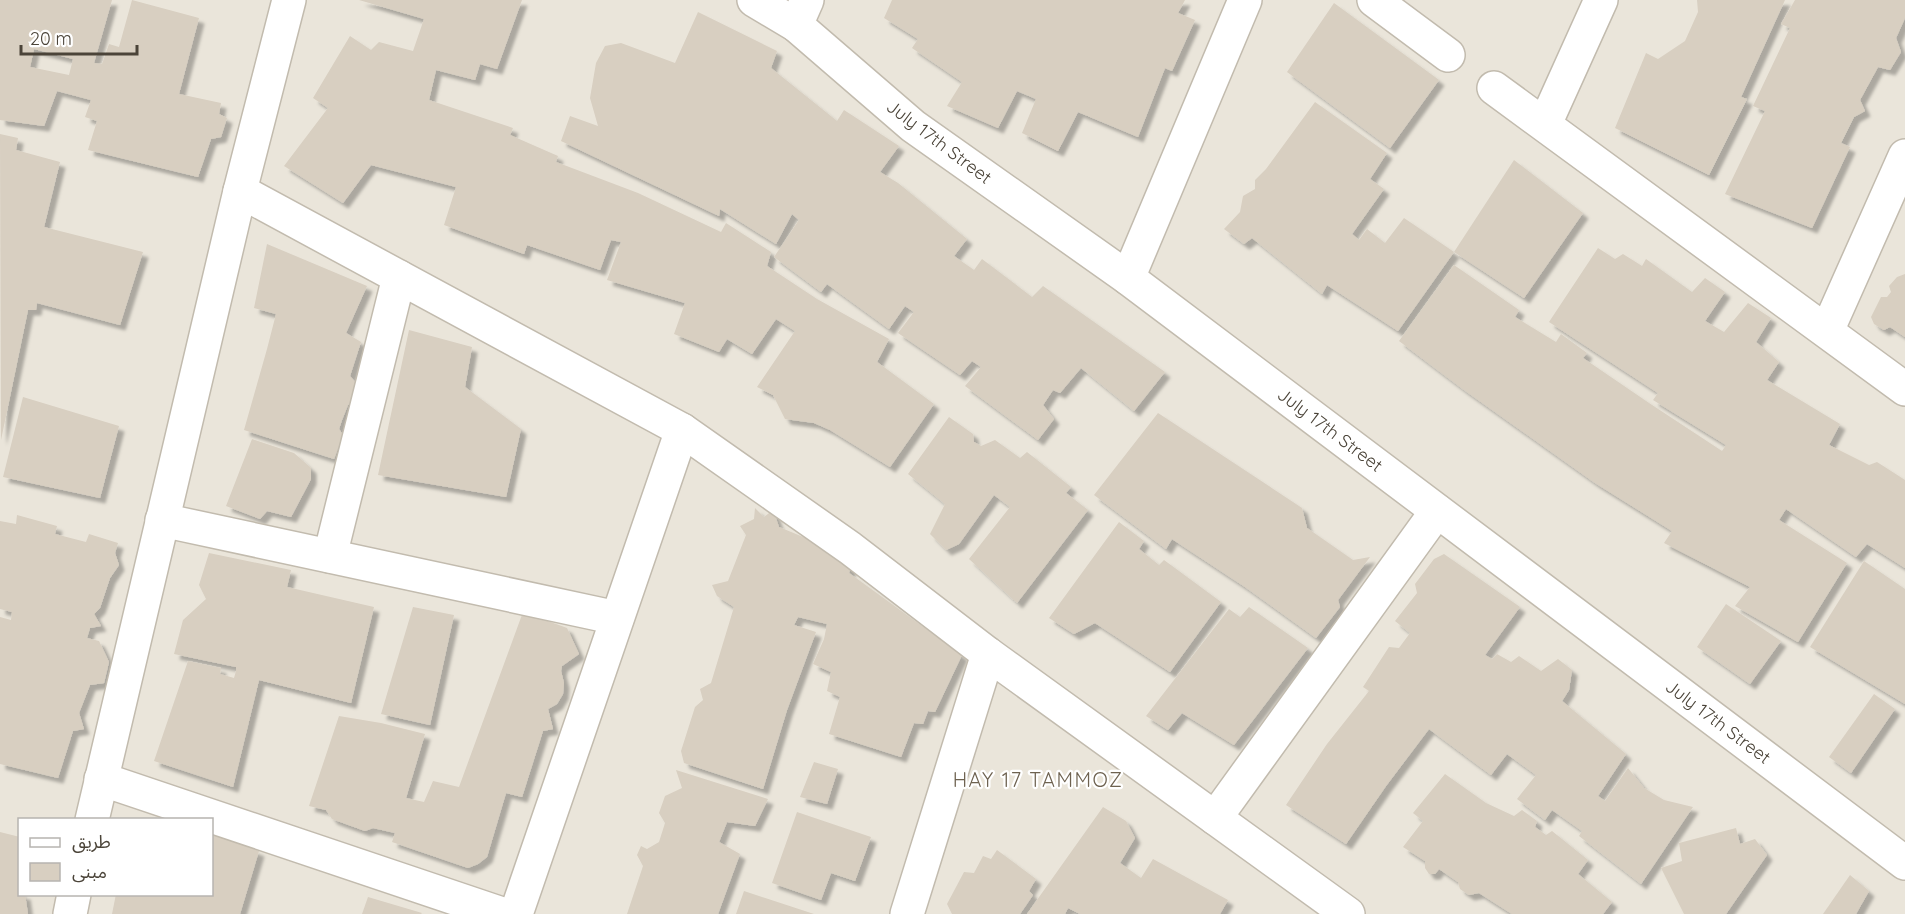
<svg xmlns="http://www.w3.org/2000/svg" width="1905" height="914" font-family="Quicksand,'Noto Sans Arabic',sans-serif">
<defs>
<filter id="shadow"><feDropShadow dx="5.5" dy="5.5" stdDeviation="1.5" flood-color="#0004"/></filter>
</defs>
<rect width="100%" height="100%" fill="#f6f3ec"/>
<!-- residential -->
<path fill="#eae5da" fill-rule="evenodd" d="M0 0H1905V914H0ZM20 820H212V894H20Z"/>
<!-- building -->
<g fill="#d8cfc1" fill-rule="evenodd" filter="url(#shadow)">
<path d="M0 0H112L94 63 102 64 109 44 119 47 132 0 199 18 179 94 221 103 219 114 227 118 221 137 211 139 198 177 88 150 97 121 85 117 91 100 57 91 44 126 0 120ZM34 49 73 59 69 75 30 67Z"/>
<polygon points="359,0 522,0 497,69 480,64 475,80 436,70 429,100 513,128 510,135 558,156 556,162 638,193 721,232 726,223 771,252 767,266 817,299 889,339 877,362 934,404 890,467 830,430 814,423 785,419 773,395 757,387 795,331 776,319 752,354 727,339 719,352 674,334 685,303 607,280 621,242 611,240 600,270 527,245 524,254 444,225 456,187 371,165 343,203 284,166 328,108 313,98 350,36 371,50 379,42 413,51 424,19"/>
<polygon points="892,0 1185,0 1178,13 1195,20 1172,71 1165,68 1138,137 1078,112 1058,151 1022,133 1036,99 1017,91 998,128 947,106 962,82 912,48 918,39 884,18"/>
<polygon points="1697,0 1785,0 1741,97 1747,99 1709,175 1615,128 1646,53 1658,59 1685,41 1698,12"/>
<polygon points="1795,0 1905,0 1905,18 1896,38 1901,52 1890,70 1878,67 1860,100 1865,111 1854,117 1841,143 1850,147 1812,228 1725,194 1765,111 1753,106 1790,28 1781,24"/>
<polygon points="1334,3 1439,80 1390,148 1287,72"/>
<polygon points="698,12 777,51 771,68 837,121 844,110 899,146 880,172 898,183 967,239 954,256 974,270 982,259 1032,297 1043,286 1165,372 1134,411 1081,368 1060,393 1053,390 1043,405 1054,419 1038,440 965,386 981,367 972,361 960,375 898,333 914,312 905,306 889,329 827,284 821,292 774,257 799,220 792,214 776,244 720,209 719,216 561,141 570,116 598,126 590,98 596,63 605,46 621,43 675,63"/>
<polygon points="1315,102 1387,153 1370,179 1384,189 1352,234 1359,240 1367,229 1385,243 1404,218 1454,252 1398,331 1327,285 1322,294 1252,238 1244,244 1224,229 1240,212 1243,196 1255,189 1255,180 1266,169"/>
<polygon points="0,134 18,138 16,150 60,162 44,227 143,252 120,325 37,303 36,310 28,310 1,440"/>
<polygon points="1514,160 1583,213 1524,298 1454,252"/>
<polygon points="267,244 367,286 346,333 361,342 350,376 356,383 355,403 348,405 342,420 339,429 343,435 334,459 244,430 267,349 276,314 254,308"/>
<polygon points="1598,248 1615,259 1623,254 1642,266 1646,259 1692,292 1705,278 1725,292 1705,321 1724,332 1748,303 1771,318 1756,342 1779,362 1767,380 1840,424 1829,445 1869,465 1877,462 1905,480 1905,568 1867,544 1856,557 1786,509 1779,520 1847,563 1798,642 1735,606 1750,587 1664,543 1672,531 1595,483 1464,390 1399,341 1454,265 1519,310 1515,317 1556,342 1561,334 1587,353 1583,358 1649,403 1722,451 1726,445 1653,400 1658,393 1549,322"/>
<polygon points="1905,274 1905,337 1890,327 1884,330 1874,324 1871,317 1881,297 1887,297 1891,292 1889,286 1897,277"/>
<polygon points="409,330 472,347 465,387 521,429 506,497 378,475"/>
<polygon points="23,397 119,426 100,498 3,477"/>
<polygon points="1158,413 1302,508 1307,528 1353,560 1370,557 1338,600 1340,607 1316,638 1245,587 1172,539 1166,549 1094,495"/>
<polygon points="949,417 973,434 974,442 981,446 995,440 1020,458 1027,452 1071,487 1066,493 1088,510 1017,603 969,559 1010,507 994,495 959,544 946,550 930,534 945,504 908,474"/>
<polygon points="252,439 294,453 311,468 311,479 291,517 267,511 260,519 226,506"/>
<polygon points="755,508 764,517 773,510 779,527 854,558 849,573 962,655 935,712 928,711 923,724 914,723 901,757 829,734 840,697 827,691 831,672 813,664 824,639 827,624 798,617 794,625 816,632 787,710 763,789 684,763 681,751 695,707 703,700 700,689 711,683 734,607 717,596 712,585 728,581 746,535 740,526 754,519"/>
<polygon points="17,515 57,526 55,534 86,542 89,534 118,543 115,553 119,565 110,578 100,608 94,614 101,626 90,628 87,638 99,641 109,662 104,683 90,685 79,713 84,729 73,731 58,778 0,764 0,617 11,620 12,612 0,609 0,521 16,524"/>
<polygon points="1119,522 1144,541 1139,549 1159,565 1164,560 1221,602 1170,672 1095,623 1074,634 1049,618"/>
<polygon points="209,553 291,570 287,587 374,607 351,703 259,680 233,787 154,761 188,661 221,668 220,674 234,678 236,671 236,667 174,654 183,620 206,599 199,585"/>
<polygon points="1444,554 1520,607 1485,655 1492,659 1497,654 1511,662 1519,656 1541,671 1558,659 1572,670 1569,690 1562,701 1626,754 1598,796 1605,801 1628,768 1644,788 1664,800 1693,807 1641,884 1579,836 1582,831 1552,810 1545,820 1517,799 1536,775 1507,754 1491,775 1429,729 1386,786 1346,844 1286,805 1327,744 1369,691 1363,687 1389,647 1399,648 1410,633 1395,621 1417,593 1415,584 1434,559"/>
<polygon points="1864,561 1905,589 1905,704 1810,647"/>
<polygon points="1726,604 1781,641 1750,684 1697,647"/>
<polygon points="413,607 454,615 430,725 381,714"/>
<polygon points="1249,607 1308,648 1234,745 1182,713 1168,730 1146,716 1229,609 1240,617"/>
<polygon points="523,612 567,628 579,654 562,666 561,671 564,683 563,694 557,704 548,709 553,729 543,731 522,797 506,793 487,857 478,864 468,868 392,842 395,833 373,828 365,831 332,819 326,810 309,806 339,716 381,723 425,734 406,798 424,802 433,781 459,787"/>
<polygon points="1874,694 1895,709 1851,773 1829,757"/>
<polygon points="814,762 838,769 827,804 800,797"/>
<polygon points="676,770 768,799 755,826 727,822 719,842 740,854 718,914 627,914 643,866 637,855 641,846 647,849 659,842 665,823 659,813 665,796 682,788"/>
<polygon points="1445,774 1486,803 1514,816 1522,810 1537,821 1535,827 1546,835 1552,831 1588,860 1578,874 1612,902 1603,914 1512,914 1479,893 1469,895 1460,889 1458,882 1439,869 1435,874 1429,874 1425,868 1425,861 1403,847 1423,821 1413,813"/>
<polygon points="1103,807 1126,821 1135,838 1120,863 1141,878 1153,859 1228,900 1220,914 1080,914 1068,908 1065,914 1027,914"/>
<polygon points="797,812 871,837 855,881 831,873 821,900 772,883"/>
<polygon points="1736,828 1740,844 1755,839 1767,855 1726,914 1684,914 1661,868 1682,861 1679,843"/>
<polygon points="0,832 20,837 20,894 25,894 28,914 0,914"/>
<polygon points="212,834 259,851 240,914 112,914 116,894 212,894"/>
<polygon points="997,850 1036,879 1029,891 1033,895 1020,914 952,914 947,904 964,872 974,873 983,856 991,859"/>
<polygon points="1850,875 1869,891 1856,914 1823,914"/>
<polygon points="744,891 814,914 736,914"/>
<polygon points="368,897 422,913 421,914 362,914"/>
</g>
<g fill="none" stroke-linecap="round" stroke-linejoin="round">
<!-- minor casing -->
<g stroke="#c2bbae" stroke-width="36">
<g id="minor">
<polyline points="754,0 796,25 913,126 1128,278 1905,863"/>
<polyline points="1374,0 1448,55"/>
<polyline points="796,25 807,0"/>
<polyline points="1494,88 1905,389"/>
<polyline points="1545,124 1601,0"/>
<polyline points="240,191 682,430 850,548 988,654 1348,914"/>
<polyline points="1128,278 1245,0"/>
<polyline points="1827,331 1905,156"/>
<polyline points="162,520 617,618"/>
<polyline points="330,556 399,277"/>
<polyline points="101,779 502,914"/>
<polyline points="1215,818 1437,511"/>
<polyline points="92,820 240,191 289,0"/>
<polyline points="70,914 74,894"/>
<polyline points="516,914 682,430"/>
<polyline points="907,914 988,654"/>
</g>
</g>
<!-- minor -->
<use href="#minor" stroke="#fff" stroke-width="33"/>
</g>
<g text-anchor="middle" stroke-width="4.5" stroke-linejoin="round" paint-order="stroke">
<!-- street labels -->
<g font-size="18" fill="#4b4439" stroke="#fff">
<text transform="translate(939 142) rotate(37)" y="6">July 17th Street</text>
<text transform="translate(1330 430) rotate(37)" y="6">July 17th Street</text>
<text transform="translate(1718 722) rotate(37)" y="6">July 17th Street</text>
</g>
<!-- neighbourhood labels -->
<g font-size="20" letter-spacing="1.5" fill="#6e6250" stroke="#fff">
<text x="1038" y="787">HAY 17 TAMMOZ</text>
</g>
</g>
<!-- legend -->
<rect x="18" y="818" width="195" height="78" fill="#ffffff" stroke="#b7b4b0" stroke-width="1.5"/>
<rect x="30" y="838" width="30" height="9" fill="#ffffff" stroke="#b7b4b0" stroke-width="1.5"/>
<text x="72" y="848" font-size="18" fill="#4b4439">طريق</text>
<rect x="30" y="863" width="30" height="18" fill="#d8cfc1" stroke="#b7b4b0" stroke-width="1.5"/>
<text x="72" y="878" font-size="18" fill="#4b4439">مبنى</text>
<!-- scale -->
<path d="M21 45v9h116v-9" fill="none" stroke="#4b4439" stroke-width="3"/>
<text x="30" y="45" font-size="18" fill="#4b4439" stroke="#ffffff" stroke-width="4.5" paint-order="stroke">20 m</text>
</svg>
